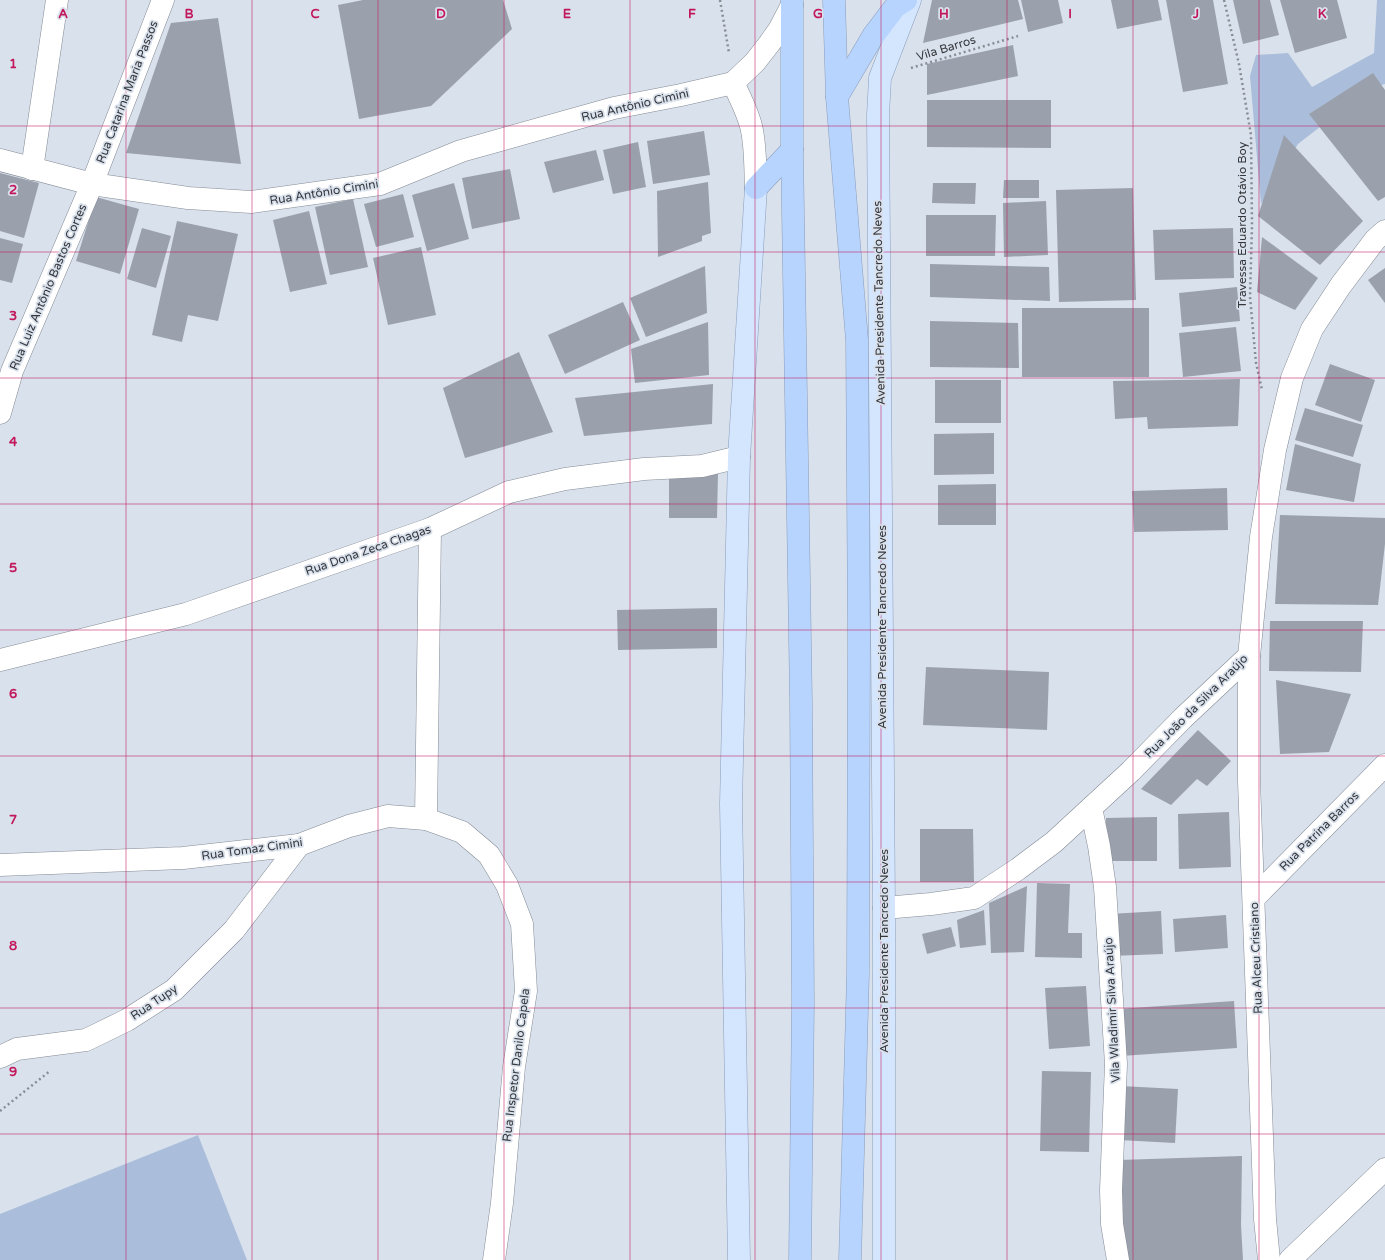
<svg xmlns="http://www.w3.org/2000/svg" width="1385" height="1260" font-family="'Varela Round',sans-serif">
<rect width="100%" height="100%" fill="#d9e1ec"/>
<!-- green -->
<g fill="#aabedb">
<polygon points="1377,0 1385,0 1385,84 1370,88 1298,144 1261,204 1250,76 1256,55 1288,53 1312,87 1374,53"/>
<polygon points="198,1135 247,1260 0,1260 0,1214"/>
</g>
<!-- building -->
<g fill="#9aa1ac">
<polygon points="363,0 503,0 512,29 431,106 359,119 338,5"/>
<polygon points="932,0 1018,0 1023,19 923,43"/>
<polygon points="1021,0 1058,0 1063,23 1028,32"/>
<polygon points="1111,0 1158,0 1162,20 1117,29"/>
<polygon points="1166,0 1213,0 1228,84 1183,92"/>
<polygon points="1233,0 1270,0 1279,35 1243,44"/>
<polygon points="1280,0 1337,0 1347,38 1295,53"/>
<polygon points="218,18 241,164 126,153 171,23"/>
<polygon points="1013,45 1018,76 927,95 927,64"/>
<polygon points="1373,73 1385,90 1385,197 1378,201 1309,114"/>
<polygon points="927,100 1051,100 1051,148 927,147"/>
<polygon points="704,131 710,175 653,184 647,141"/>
<polygon points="1284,135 1363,221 1320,265 1258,216"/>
<polygon points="638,142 646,187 613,194 603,150"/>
<polygon points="596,150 604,180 553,193 544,162"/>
<polygon points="510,169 520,219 472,229 462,178"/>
<polygon points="0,173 39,183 24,238 0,231"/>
<polygon points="1004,180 1039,180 1039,198 1003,198"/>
<polygon points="708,182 711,233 702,236 702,241 658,257 657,191"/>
<polygon points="454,183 469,239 427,251 412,195"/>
<polygon points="933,183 976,183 975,204 932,203"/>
<polygon points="1133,188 1136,300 1059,302 1056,190"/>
<polygon points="403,194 414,237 376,247 364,204"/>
<polygon points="96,197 139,209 120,274 76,261"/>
<polygon points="353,199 368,267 330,275 315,207"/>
<polygon points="1046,201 1048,255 1004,257 1003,203"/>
<polygon points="309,211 327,284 290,292 273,220"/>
<polygon points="926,215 996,215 995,256 926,256"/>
<polygon points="177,221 238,234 218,321 188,315 182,342 152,335"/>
<polygon points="142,228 171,236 156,288 127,279"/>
<polygon points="1233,228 1234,278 1155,280 1153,230"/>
<polygon points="1262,237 1318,278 1295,310 1257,292"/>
<polygon points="0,238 23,244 12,283 0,280"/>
<polygon points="421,247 436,315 388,325 373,258"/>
<polygon points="930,264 1049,267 1050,301 930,297"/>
<polygon points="705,266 707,313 646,337 630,298"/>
<polygon points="1385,268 1385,303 1368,280"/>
<polygon points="1237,287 1240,321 1182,327 1179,293"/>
<polygon points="623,302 640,340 565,374 548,335"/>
<rect x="1022" y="308" width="127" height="69"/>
<polygon points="930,321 1018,323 1019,368 930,367"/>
<polygon points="708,322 709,375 635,383 631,349"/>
<polygon points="1236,327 1241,371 1183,377 1179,333"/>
<polygon points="519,352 553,432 465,458 443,388"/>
<polygon points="1330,364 1375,380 1361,422 1315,405"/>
<polygon points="1240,379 1238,426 1148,429 1147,417 1115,419 1113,381"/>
<rect x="935" y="380" width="66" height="43"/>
<polygon points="713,384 712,424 584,436 575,398"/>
<polygon points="1305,408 1363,425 1353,457 1295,440"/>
<polygon points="994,433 994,474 934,475 934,434"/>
<polygon points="1295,444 1361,464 1354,502 1286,490"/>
<polygon points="669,473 718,473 717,518 669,518"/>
<polygon points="996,484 996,525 938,525 938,485"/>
<polygon points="1227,488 1228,530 1134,532 1132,491"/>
<polygon points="1280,515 1385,518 1385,544 1378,605 1275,604"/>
<polygon points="717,608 717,648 618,650 617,610"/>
<polygon points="1270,621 1363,621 1361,672 1269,671"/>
<polygon points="926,667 1049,672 1047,730 923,725"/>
<polygon points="1276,680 1351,694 1329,752 1280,754"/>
<polygon points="1198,730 1231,761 1207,786 1197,779 1171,805 1141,789"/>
<polygon points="1229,812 1231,867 1179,869 1178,814"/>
<polygon points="1157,817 1157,861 1106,861 1106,818"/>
<polygon points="920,829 973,829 974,882 920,882"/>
<polygon points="1037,883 1070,884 1068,933 1082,933 1082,958 1035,957"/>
<polygon points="1027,886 1024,952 991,953 989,903"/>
<polygon points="984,910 986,945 960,948 957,920"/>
<polygon points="1161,911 1163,954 1111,956 1110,914"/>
<polygon points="1226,915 1228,948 1175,952 1173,919"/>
<polygon points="951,927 956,946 927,954 922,934"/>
<polygon points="1086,986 1090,1046 1049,1049 1045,988"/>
<polygon points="1234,1001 1237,1048 1121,1056 1118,1009"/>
<polygon points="1042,1071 1091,1072 1089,1152 1040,1151"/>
<polygon points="1121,1086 1178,1089 1175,1143 1119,1140"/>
<polygon points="1242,1156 1241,1225 1243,1260 1122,1260 1119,1160"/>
</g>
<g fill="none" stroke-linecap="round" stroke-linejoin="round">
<!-- minor casing -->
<g stroke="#848b95" stroke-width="23">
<g id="minor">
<path d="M733 83C740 97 747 111 751 126 756 146 755 168 756 188"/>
<polyline points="0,160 92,184 188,198 251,202 380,184 461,151 614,108 681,95 733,83 755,62 769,44 779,30 792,5"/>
<polyline points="32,169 57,0"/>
<polyline points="0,413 12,371 92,184 163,0"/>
<polyline points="1249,656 1249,781 1265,1219 1269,1260"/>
<polyline points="0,660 186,614 430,529 509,492 565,479 644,469 702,466 739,457"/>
<polyline points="1091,808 1099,846 1105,887 1116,1064 1111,1190 1112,1224 1118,1260"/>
<polyline points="426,819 430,529"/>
<polyline points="0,865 183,858 299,845 349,826 388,816 426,819 462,832 489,855 507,885 522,924 526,991 514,1067 502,1203 494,1260"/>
<polyline points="1254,898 1385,765"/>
<polyline points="884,908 931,904 974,898 1018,869 1054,842 1131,771 1183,718 1249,656 1261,537 1275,450 1292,378 1312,329 1341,285 1375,240 1385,231"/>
<polyline points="0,1057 17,1049 86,1040 127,1020 174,990 234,930 299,845"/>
<polyline points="1290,1260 1385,1169"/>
</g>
</g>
<!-- major casing -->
<g stroke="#8a9dba" stroke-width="23">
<g id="major">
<polyline points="739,1260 731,804 739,457 756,188"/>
<polyline points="884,1260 884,908 878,115 880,78 910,0"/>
</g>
</g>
<!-- highway casing -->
<g stroke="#8a9dba" stroke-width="23">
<g id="highway">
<polyline points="792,0 792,150 801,701 803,1002 800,1260"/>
<polyline points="834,0 837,97 857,340 859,638 858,974 850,1260"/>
<polyline points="837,97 873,36 895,7 906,0"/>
<polyline points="756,188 792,150"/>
</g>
</g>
<!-- path -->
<g stroke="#888d95" stroke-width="2.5" stroke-dasharray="2 3" stroke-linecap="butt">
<polyline points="720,0 729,53"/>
<polyline points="1224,0 1239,64 1251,135 1252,225 1250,297 1256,363 1262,390"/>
<polyline points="911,68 1018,36"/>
<polyline points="0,1111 50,1071"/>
</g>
<!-- minor -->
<use href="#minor" stroke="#fff" stroke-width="22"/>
<!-- major -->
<use href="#major" stroke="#d4e5fe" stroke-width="22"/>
<!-- highway -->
<use href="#highway" stroke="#b7d4fe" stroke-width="22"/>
</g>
<!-- grid -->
<path fill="none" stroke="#c2185b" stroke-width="1" stroke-opacity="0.55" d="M126 0V1260M252 0V1260M378 0V1260M504 0V1260M630 0V1260M755 0V1260M881 0V1260M1007 0V1260M1133 0V1260M1259 0V1260M0 126H1385M0 252H1385M0 378H1385M0 504H1385M0 630H1385M0 756H1385M0 882H1385M0 1008H1385M0 1134H1385"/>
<g text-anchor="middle" stroke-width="3.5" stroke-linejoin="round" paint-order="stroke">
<!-- street labels -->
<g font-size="12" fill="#35373c" stroke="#d9e1ec">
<text transform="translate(946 48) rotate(-17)" y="4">Vila Barros</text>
<text transform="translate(127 92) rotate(-69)" y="4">Rua Catarina Maria Passos</text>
<text transform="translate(635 105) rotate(-13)" y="4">Rua Antônio Cimini</text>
<text transform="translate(324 192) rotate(-9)" y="4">Rua Antônio Cimini</text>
<text transform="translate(1242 225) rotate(-90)" y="4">Travessa Eduardo Otávio Boy</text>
<text transform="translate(48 287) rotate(-67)" y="4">Rua Luiz Antônio Bastos Cortes</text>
<text transform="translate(879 303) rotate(-91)" y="4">Avenida Presidente Tancredo Neves</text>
<text transform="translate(368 550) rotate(-19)" y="4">Rua Dona Zeca Chagas</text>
<text transform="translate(882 627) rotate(-90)" y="4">Avenida Presidente Tancredo Neves</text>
<text transform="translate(1196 706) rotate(-45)" y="4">Rua João da Silva Araújo</text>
<text transform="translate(1319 831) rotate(-45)" y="4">Rua Patrina Barros</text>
<text transform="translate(252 849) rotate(-8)" y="4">Rua Tomaz Cimini</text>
<text transform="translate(884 951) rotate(-90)" y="4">Avenida Presidente Tancredo Neves</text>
<text transform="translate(1256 958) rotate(-92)" y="4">Rua Alceu Cristiano</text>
<text transform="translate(154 1002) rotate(-34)" y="4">Rua Tupy</text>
<text transform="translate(1112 1010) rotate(-93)" y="4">Vila Wladimir Silva Araújo</text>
<text transform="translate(516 1065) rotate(-83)" y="4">Rua Inspetor Danilo Capela</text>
</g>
</g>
<g font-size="13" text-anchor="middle" font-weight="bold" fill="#c2185b" stroke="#d9e1ec" stroke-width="3.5" stroke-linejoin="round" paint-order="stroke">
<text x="63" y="18">A</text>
<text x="189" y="18">B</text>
<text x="315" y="18">C</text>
<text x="441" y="18">D</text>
<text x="567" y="18">E</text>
<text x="692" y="18">F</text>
<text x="818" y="18">G</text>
<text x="944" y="18">H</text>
<text x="1070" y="18">I</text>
<text x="1196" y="18">J</text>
<text x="1322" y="18">K</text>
<text x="13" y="68">1</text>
<text x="13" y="194">2</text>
<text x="13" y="320">3</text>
<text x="13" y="446">4</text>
<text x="13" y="572">5</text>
<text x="13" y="698">6</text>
<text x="13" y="824">7</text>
<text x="13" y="950">8</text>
<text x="13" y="1076">9</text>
</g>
</svg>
